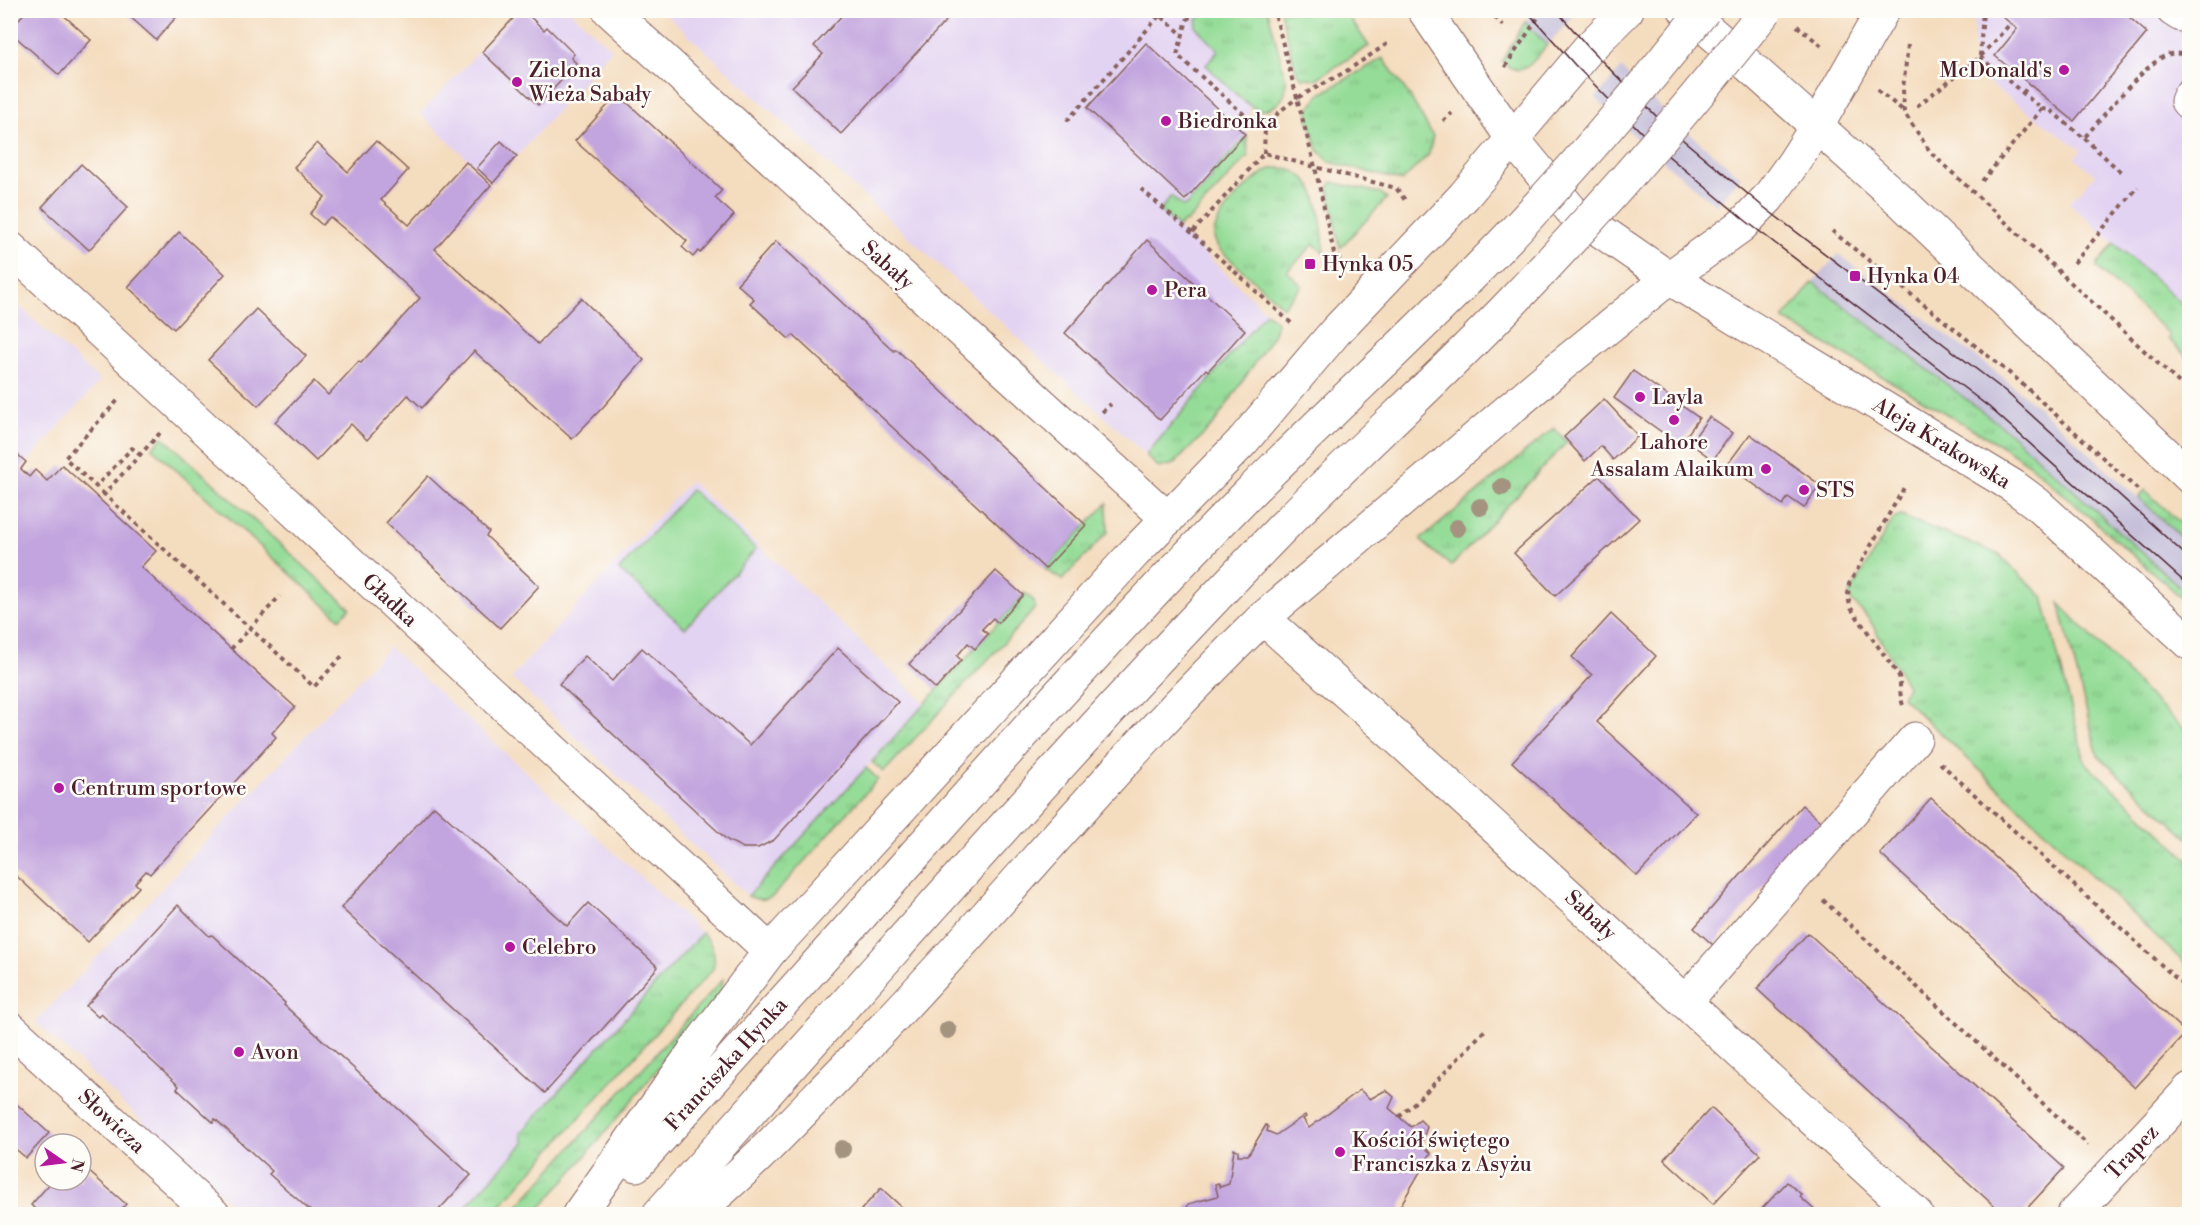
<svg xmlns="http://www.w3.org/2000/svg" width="2200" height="1225" font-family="'Libre Bodoni',serif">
<defs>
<pattern id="grass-tufts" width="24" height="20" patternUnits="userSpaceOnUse" patternTransform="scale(1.5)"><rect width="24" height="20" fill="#94dc97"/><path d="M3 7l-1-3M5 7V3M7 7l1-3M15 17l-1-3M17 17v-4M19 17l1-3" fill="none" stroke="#81bc82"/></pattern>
</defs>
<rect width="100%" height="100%" fill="#fdfcf7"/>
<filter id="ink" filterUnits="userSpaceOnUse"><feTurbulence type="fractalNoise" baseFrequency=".0167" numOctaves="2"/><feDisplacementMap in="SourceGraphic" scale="12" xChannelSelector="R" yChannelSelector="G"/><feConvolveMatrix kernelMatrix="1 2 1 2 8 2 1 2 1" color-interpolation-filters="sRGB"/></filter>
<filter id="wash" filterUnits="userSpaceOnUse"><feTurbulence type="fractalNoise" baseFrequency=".008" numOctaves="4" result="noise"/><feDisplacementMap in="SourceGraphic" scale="24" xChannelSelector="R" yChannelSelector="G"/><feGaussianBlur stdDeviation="1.35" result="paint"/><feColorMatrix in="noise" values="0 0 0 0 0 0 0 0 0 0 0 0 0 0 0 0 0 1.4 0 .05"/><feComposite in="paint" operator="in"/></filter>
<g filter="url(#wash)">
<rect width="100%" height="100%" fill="#f4dcbe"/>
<!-- built -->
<g fill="#e3d3f2">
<polygon points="517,11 570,11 612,49 493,183 420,114"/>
<polygon points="662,11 1206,11 1197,20 1218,50 1206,65 1250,105 1246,131 1247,136 1211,175 1213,178 1184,208 1160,211 1266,312 1146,455"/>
<polygon points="1974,11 2189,11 2189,310 2069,203 2095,175 2075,158 2081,150 1974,73"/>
<polygon points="10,298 100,381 11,480 10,480"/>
<polygon points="690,481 925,703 748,896 511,678"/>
<polygon points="389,647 702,933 521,1133 524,1143 459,1214 242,1214 36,1022"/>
</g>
<!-- railway -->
<g fill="#c6c0da">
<polygon points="1533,11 1567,11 1573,17 1547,45 1525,22"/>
<polygon points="1621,68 1669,116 1741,177 1716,205 1643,145 1596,98"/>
<polygon points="1838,254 2000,375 2070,435 2189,545 2189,595 2009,432 1813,282"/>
</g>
<!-- grass -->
<g fill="url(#grass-tufts)" stroke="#6f7e61" stroke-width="1.5">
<path d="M1206 10 1268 11 1286 80C1286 91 1285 99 1275 105 1270 109 1263 111 1257 109 1244 105 1217 75 1206 65L1218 50 1196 27 1197 20Z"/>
<polygon points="1280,11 1345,11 1369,46 1316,79 1302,78 1296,71"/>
<path d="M1525 22 1547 45C1533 61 1522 82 1502 61Z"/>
<polygon points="1383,58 1409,95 1433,136 1429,154 1402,181 1330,162 1318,150 1308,117 1309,108 1320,94"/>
<polygon points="1247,136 1248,156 1189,220 1178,227 1160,211 1171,196 1184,207 1213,178 1210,175"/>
<path d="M1273 168C1323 166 1319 217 1325 254L1314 244 1287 271 1302 286 1283 307 1219 249C1217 244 1214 241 1214 236 1214 215 1254 175 1273 168Z"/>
<polygon points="1332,182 1380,193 1387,198 1340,248 1329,189"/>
<polygon points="2114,243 2189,310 2189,359 2168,339 2169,334 2096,267"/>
<polygon points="1813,282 2009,432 2189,595 2189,604 2029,464 2002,446 1783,319"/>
<polygon points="1266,312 1277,322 1274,334 1214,424 1174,464 1159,468 1146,455"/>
<polygon points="1554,428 1567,442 1451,566 1420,540"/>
<polygon points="163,437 350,608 340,619 152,448"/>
<polygon points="2145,490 2189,531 2189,545 2139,498"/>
<polygon points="1107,503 1108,532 1062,580 1045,569"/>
<polygon points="1901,516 1998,554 2043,597 2085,762 2189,860 2189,967 1902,697 1907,686 1869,619 1851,600 1850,594 1893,519"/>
<polygon points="1025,593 1034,601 1035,607 1032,612 884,772 872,762"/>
<polygon points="2059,603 2157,704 2189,733 2189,839 2098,756"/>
<path d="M866 768 878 779 773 896C763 901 758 900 748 896Z"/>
<path d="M702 933C713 944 717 955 713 969L493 1214H459L524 1143 521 1133Z"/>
<polygon points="723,979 721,992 713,1003 572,1172 535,1214 511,1214"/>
</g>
<!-- garden -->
<polygon fill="#94dc97" stroke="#6f7e61" stroke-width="1.5" points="691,490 756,549 685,628 619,570"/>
<g id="blocks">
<!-- building -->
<g fill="#c2a4de">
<polygon points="27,10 58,10 91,40 59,75 10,32 10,29"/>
<polygon points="130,10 175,10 179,14 156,40 127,14"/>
<polygon points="447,10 461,10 454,18"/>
<polygon points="521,10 523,10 544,30 547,27 574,54 571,58 577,64 538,105 482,52"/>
<polygon points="847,10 956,10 841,134 792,87 823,54 814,46"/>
<polygon points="1995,10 2131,10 2135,14 2130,18 2147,33 2074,121 1995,56 2017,29"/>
<polygon points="1146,43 1245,134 1185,200 1087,108"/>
<polygon points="618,94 722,190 715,198 734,215 700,253 698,251 693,257 682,247 687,241 575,141"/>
<polygon points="376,141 408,170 381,200 409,225 466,162 491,185 435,249 538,344 581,298 644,360 604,406 572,439 474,351 422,408 408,395 367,440 351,424 316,461 275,422 314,381 328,395 359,361 361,363 420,298 361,243 330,217 322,225 310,214 325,197 294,167 317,143 348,172"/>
<polygon points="501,141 517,156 493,183 477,168"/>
<polygon points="81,164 128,207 89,250 42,207"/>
<polygon points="179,232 225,274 174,329 128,287"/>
<polygon points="1147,240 1245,330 1208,371 1206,369 1160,420 1065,333"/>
<polygon points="776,241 894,351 896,349 1086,525 1045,569 793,335 789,339 750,303 754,299 737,284"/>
<polygon points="256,309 306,356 258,406 208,360"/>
<polygon points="1633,371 1699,418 1680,445 1614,398"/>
<polygon points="1604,399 1638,436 1613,460 1601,446 1585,461 1564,437"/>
<polygon points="1709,417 1732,433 1713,460 1690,443"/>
<polygon points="1750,434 1820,485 1804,508 1788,497 1783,505 1727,465"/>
<polygon points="10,448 26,462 21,469 29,477 35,470 47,481 62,465 156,551 141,567 295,707 272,733 276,737 150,874 146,871 135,883 139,887 88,942 10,870"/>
<polygon points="428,476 489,532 486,536 539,586 500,628 386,523"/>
<polygon points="1599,476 1639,519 1555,596 1514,553"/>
<polygon points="996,571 1023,595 998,623 993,618 982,629 988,634 975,649 968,643 957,656 961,660 936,689 909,664"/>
<polygon points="1611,614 1656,656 1597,722 1696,813 1637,876 1512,762 1592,675 1572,657"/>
<polygon points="642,648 750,745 838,648 898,702 774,840 758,848 743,848 727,840 559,684 585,656 612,681"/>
<polygon points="1931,798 2186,1033 2135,1088 1880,854"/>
<polygon points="1802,805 1821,822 1713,945 1694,928"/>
<polygon points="434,806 567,926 588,903 658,967 545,1093 341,908"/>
<polygon points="178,905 209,936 212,935 285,1003 284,1005 471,1175 435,1214 314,1214 269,1174 272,1171 215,1119 213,1122 177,1089 179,1086 101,1014 98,1017 86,1006"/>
<polygon points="1808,933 2064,1168 2022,1214 2003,1214 1757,989"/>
<polygon points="1360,1090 1370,1099 1386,1090 1394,1097 1389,1108 1411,1127 1420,1120 1427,1127 1421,1144 1431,1153 1399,1208 1408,1214 1410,1212 1411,1214 1186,1214 1188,1204 1218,1196 1215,1184 1218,1183 1220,1187 1229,1184 1234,1149 1238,1150 1238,1155 1248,1155 1266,1125 1268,1127 1267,1131 1276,1135 1305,1115 1306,1117 1303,1119 1309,1128"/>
<polygon points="10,1098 49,1133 26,1158 10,1144"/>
<polygon points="1711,1108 1760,1154 1713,1204 1664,1159"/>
<polygon points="87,1170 126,1204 117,1214 30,1214 35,1209 31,1205 52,1181 54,1183 57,1180 81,1180 81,1172 84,1174"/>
<polygon points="1787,1182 1802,1195 1800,1197 1819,1214 1757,1214"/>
<polygon points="881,1188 907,1212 904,1214 866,1214 861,1210"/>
</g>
</g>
</g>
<g filter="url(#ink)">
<use href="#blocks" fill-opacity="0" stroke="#86615e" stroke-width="1.5"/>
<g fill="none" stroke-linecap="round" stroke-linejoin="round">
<!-- minor casing -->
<g stroke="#86615e" stroke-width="35">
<g id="minor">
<polyline points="609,10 1168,519"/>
<polyline points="2173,10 2181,15 2190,12"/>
<polyline points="2190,95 2187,101 2190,104"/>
<polyline points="10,248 770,951"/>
<polyline points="1263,618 1405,745 1916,1214"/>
<polyline points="1685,1002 1915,739"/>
<polyline points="10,1028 213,1214"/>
<polyline points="2074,1214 2190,1089"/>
</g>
</g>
<!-- major casing -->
<g stroke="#86615e" stroke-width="35">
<g id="major">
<polyline points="1424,10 1512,138 1572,211 1669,278 2013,486 2036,503 2190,643"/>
<polyline points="1685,10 1720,40 1904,204 2190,477"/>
<polyline points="636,1165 862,914"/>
<polyline points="579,1214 699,1045 770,951 1134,553 1242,442 1336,331 1464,196 1589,48 1627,10"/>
<polyline points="659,1214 898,945"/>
<path d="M693 1214C747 1172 795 1119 843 1070 987 923 1115 761 1263 618L1563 364 1669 278 1741 226 1768 198 1794 162 1817 126 1883 10"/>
</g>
</g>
<!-- path -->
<g stroke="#86615e" stroke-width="4" stroke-dasharray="4.5 4.5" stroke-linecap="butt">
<polyline points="1196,10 1187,20 1177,55 1248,118 1265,127 1279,112 1297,98 1274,10"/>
<polyline points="1489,10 1503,26"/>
<polyline points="1797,26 1822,46"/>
<polyline points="1387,44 1345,72 1297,98 1315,167 1396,188 1405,200"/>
<polyline points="1908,45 1903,89 1904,112 1931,153 2190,393"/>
<polyline points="1980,56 1983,10"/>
<path d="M1980 57 2042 109 2050 110 2084 138C2101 119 2145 63 2167 55 2174 52 2183 54 2190 56"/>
<polyline points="1505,67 1543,10"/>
<polyline points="1877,90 1904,111"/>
<polyline points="2023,93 2029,85"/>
<polyline points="1917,106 1980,57 2011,23"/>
<polyline points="1067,121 1160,15 1183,35"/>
<polyline points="1443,121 1452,113"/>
<polyline points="2084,138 2123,174"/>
<polyline points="1264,153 1265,127"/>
<polyline points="1982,181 2042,109"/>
<polyline points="1141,189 1192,233"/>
<polyline points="1832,231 2018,380 2138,490"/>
<polyline points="2074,263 2138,187"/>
<polyline points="1291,323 1192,233 1264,153 1315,167 1334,253 1345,265"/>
<polyline points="1102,412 1111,404"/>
<polyline points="160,433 104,494 314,687 344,654"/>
<polyline points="100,482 132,448 140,455"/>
<polyline points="104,494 65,458 120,398"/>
<polyline points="231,649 280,596"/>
<path d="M1903 705C1899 695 1901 687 1899 676L1850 607 1848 595 1849 584 1905 486"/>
<polyline points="1940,763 2190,991"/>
<polyline points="1823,900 2088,1145"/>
<polyline points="1399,1117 1432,1086 1486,1029"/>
</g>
<!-- minor -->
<use href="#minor" stroke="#fff" stroke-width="33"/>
<!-- major -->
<use href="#major" stroke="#fff" stroke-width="33"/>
<!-- tram -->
<g stroke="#4a1f2b" stroke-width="1.5">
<polyline points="1526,10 1575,65 1648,139 1746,221 1989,407 2190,587"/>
<polyline points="1556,10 1589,48 1664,124 1761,205 2005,391 2190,559"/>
</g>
<!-- major-bridge casing -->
<g stroke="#86615e" stroke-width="35" stroke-linecap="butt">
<g id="major-bridge">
<path d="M862 914C987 774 1112 632 1244 498 1320 421 1400 349 1475 272 1556 190 1632 101 1704 10"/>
<path d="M898 945C1023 805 1149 665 1280 530 1356 452 1438 380 1513 301 1602 209 1686 111 1766 10"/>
</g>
</g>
<!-- major-bridge -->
<use href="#major-bridge" stroke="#fff" stroke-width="33"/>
</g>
<!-- trees -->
<g fill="#a3937f">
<circle cx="1502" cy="487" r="9"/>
<circle cx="1480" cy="507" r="9"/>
<circle cx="1457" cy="528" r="9"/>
<circle cx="948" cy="1030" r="9"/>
<circle cx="842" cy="1149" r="9"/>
</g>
</g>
<!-- markers -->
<g fill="#b5179e" stroke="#fdfcf7" stroke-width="2">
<circle cx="2064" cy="70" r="6"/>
<circle cx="517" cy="82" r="6"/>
<circle cx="1166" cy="121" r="6"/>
<rect x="1304" y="258" width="12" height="12" rx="3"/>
<rect x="1849" y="270" width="12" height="12" rx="3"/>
<circle cx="1152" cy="290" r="6"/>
<circle cx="1640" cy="397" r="6"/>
<circle cx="1674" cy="420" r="6"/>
<circle cx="1766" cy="469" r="6"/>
<circle cx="1804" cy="490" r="6"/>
<circle cx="59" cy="788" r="6"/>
<circle cx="510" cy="947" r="6"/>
<circle cx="239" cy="1052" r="6"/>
<circle cx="1340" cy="1152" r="6"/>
</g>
<g text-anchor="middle" stroke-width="5" stroke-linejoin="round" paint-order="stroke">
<!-- poi labels -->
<g font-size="21" fill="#4a1f2b" stroke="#fdfcf7" text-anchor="start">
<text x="529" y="77">Zielona<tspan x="529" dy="24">Wieża Sabały</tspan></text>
<text x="2052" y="77" text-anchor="end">McDonald's</text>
<text x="1178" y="128">Biedronka</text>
<text x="1322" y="271">Hynka 05</text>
<text x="1867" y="283">Hynka 04</text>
<text x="1164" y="297">Pera</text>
<text x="1652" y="404">Layla</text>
<text x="1674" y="449" text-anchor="middle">Lahore</text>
<text x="1754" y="476" text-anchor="end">Assalam Alaikum</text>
<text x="1816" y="497">STS</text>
<text x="71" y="795">Centrum sportowe</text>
<text x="522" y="954">Celebro</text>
<text x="251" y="1059">Avon</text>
<text x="1352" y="1147">Kościół świętego<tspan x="1352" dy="24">Franciszka z Asyżu</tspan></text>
</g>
<!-- street labels -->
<g font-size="21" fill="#4a1f2b" stroke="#fdfcf7">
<text transform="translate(888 265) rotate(42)" y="7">Sabały</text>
<text transform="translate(1942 443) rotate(31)" y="7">Aleja Krakowska</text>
<text transform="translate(390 600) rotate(43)" y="7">Gładka</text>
<text transform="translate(1591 915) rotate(43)" y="7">Sabały</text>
<text transform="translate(726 1064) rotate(-48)" y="7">Franciszka Hynka</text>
<text transform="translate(112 1121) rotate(43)" y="7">Słowicza</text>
<text transform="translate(2132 1152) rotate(-47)" y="7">Trapez</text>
</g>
</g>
<!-- margin -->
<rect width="2200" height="1225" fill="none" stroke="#fdfcf7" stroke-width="36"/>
<!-- north arrow -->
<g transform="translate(63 1162) rotate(104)"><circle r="28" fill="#fdfcf7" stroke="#b5a4a5" stroke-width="1.5"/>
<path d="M0-4.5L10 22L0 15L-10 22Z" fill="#b5179e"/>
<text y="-9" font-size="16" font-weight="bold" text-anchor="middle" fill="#4a1f2b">N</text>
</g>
</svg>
